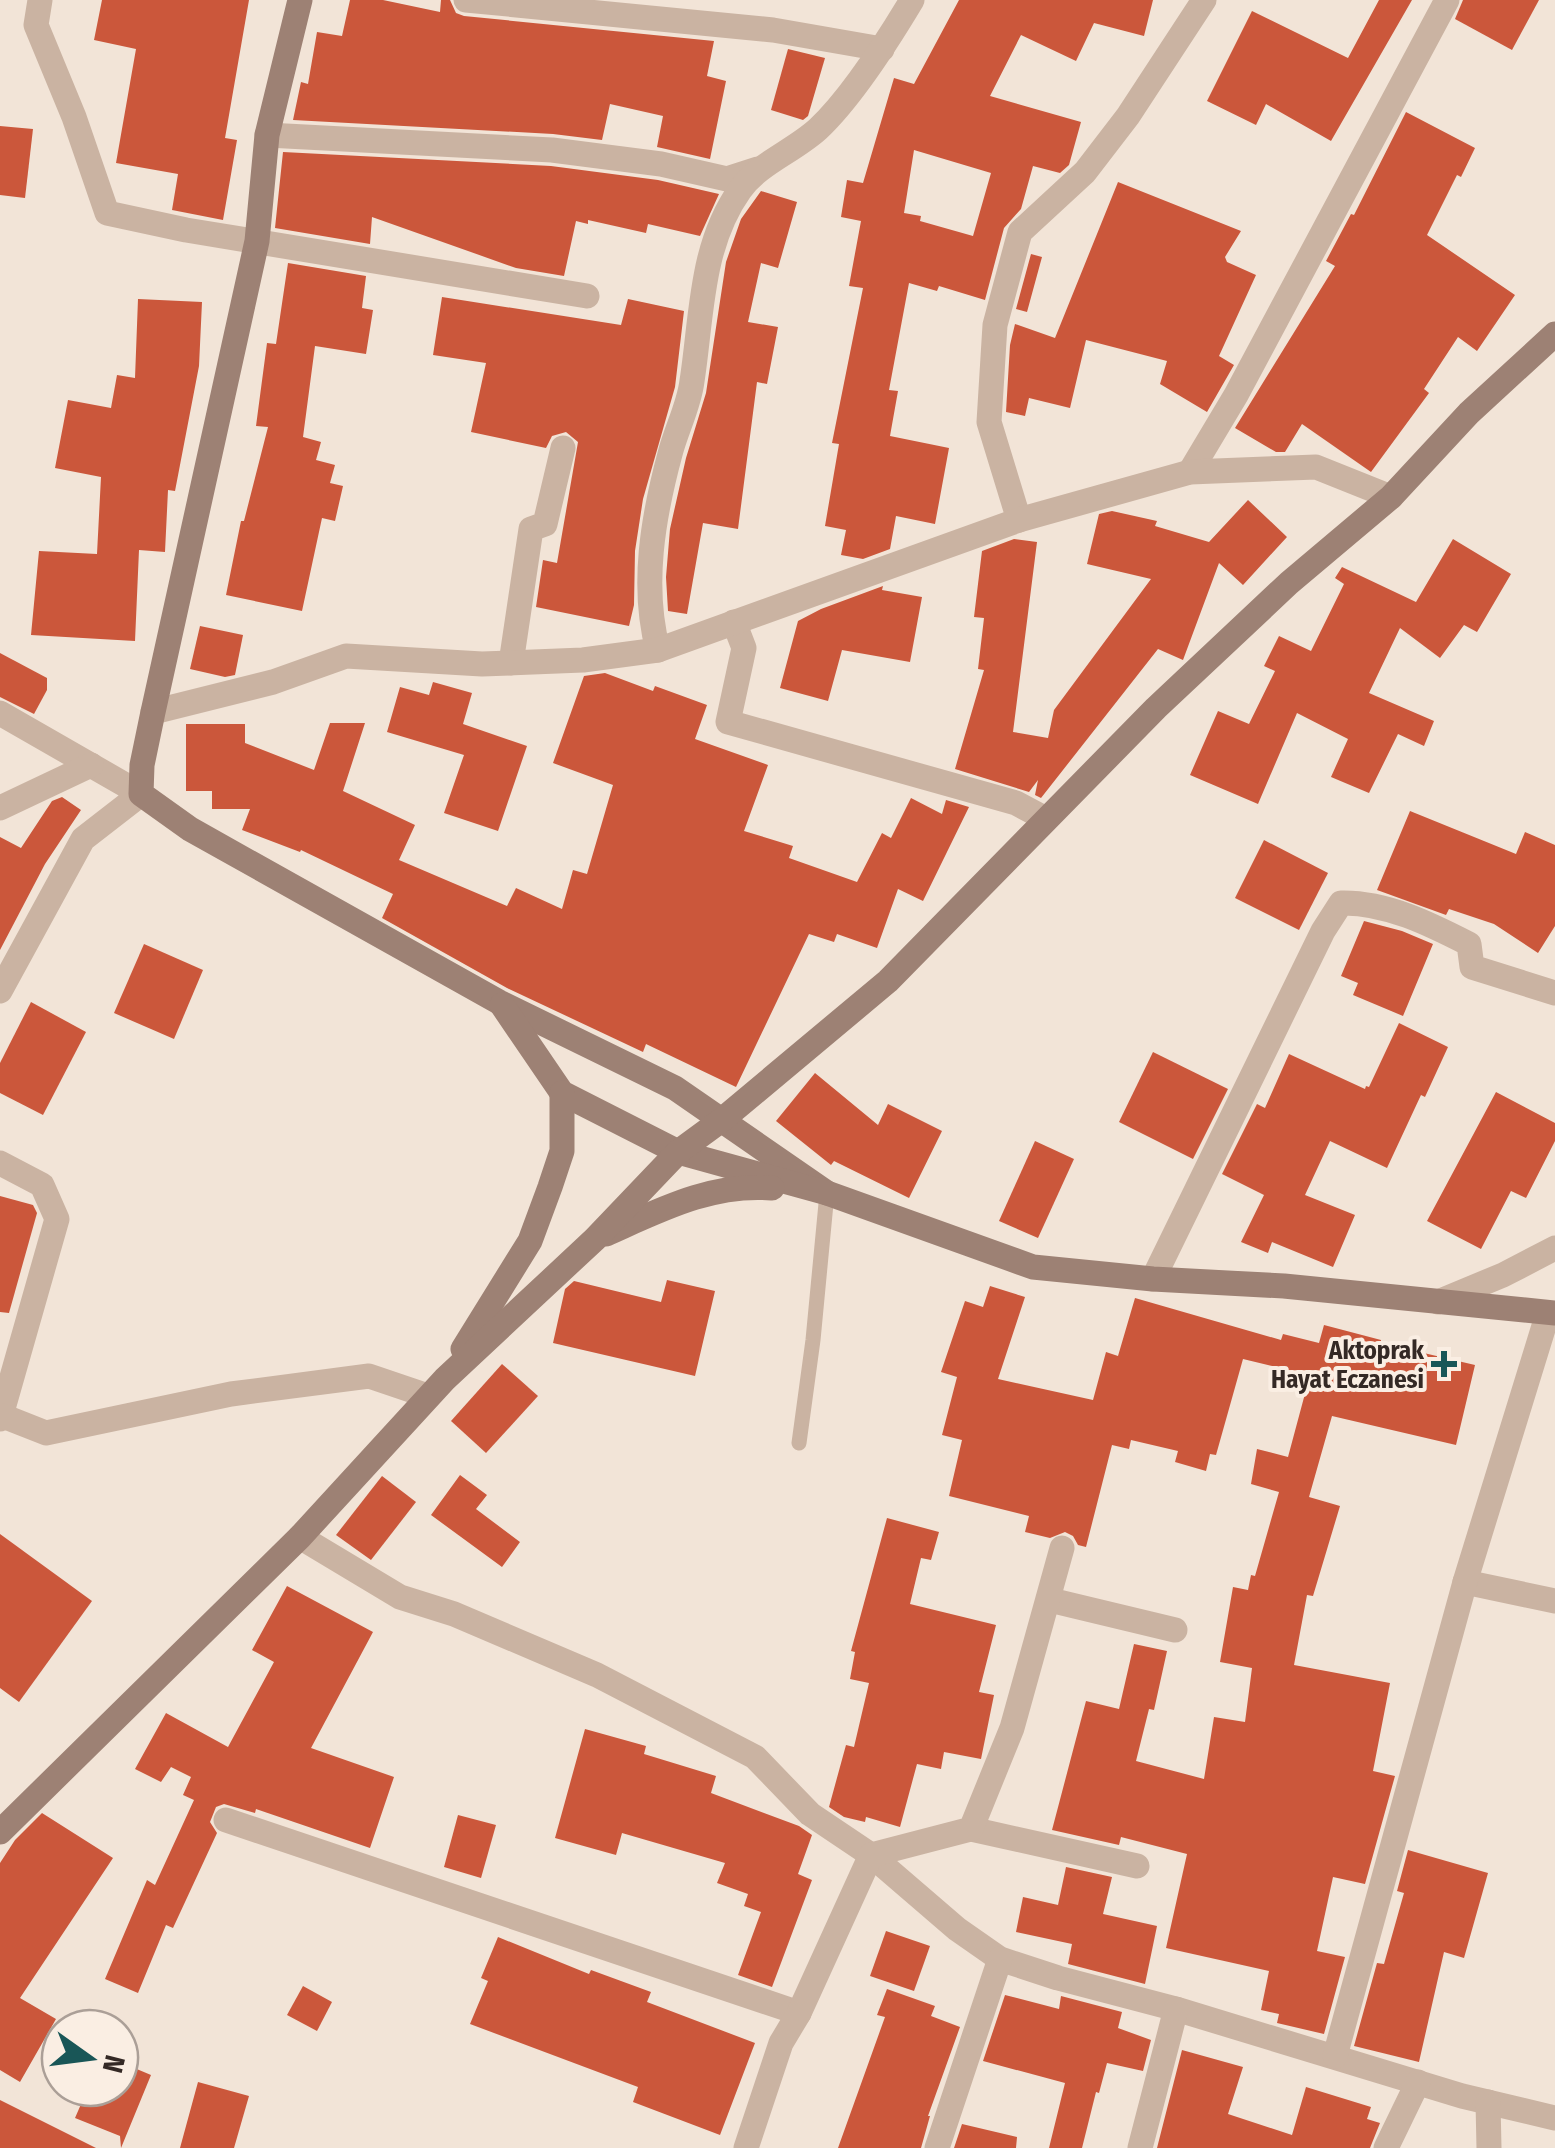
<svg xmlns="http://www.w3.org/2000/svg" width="1555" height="2148" font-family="'Fira Sans Condensed',sans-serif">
<rect width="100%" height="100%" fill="#f2e4d7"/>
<!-- building -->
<g fill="#cb573b" fill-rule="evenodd">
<polygon points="102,0 249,0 225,138 237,140 223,220 172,210 178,174 116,163 136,49 94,40"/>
<polygon points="350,0 383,0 440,12 441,0 450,0 456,13 464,16 714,41 707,76 726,81 710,159 657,147 663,116 610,104 602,140 553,134 293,120 301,82 308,84 317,32 342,36"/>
<path d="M959 0H1153L1144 36 1094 23 1076 61 1021 35 990 96 1081 122 1069 165 1060 173 1033 166 1021 209 1004 228 985 300 939 286 937 291 909 283 889 390 898 391 890 436 949 448 935 524 896 516 890 549 863 559 841 555 846 530 825 526 839 444 832 443 863 288 849 286 861 221 841 217 847 180 863 183 894 78 914 84ZM914 150 991 173 973 236 920 221 921 216 904 213Z"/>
<polygon points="1379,0 1412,0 1331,141 1266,104 1256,125 1207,101 1252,11 1348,58"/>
<polygon points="1463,0 1539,0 1512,50 1455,19"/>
<polygon points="788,49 825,58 808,116 803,120 771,110"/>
<polygon points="1406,112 1475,148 1461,177 1457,175 1427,235 1515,295 1477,351 1458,337 1424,389 1429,393 1371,472 1302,424 1285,452 1276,452 1235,428 1335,266 1326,261 1351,214 1354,215"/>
<polygon points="0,126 33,129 25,198 0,195"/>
<polygon points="283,152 551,166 658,180 719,194 700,236 648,224 646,233 588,220 588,224 576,221 564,276 516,268 372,217 370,244 275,228"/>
<polygon points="1118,182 1241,231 1225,257 1227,262 1256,275 1219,356 1234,365 1207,412 1160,384 1167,361 1086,340 1070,408 1029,398 1025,416 1006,412 1010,345 1015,324 1055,338"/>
<polygon points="761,191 797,202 778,268 761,263 748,322 778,327 767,384 757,382 738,529 703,523 687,614 668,611 666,577 670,529 686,458 706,393 726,262 741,219"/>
<polygon points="1031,254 1042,257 1027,312 1016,309"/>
<polygon points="288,263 366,276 362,308 373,310 366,354 315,346 303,437 321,442 316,460 335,465 330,483 343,486 335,521 322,518 302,611 226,595 241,521 244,521 268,427 256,426 267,343 276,344"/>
<polygon points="442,297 621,325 628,299 684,311 675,387 643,499 635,551 634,605 629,626 536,607 543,560 557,563 578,442 566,432 552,436 546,448 471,432 486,363 433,355"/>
<polygon points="138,299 202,302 199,366 175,491 168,490 165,552 139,550 135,641 31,635 39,551 97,554 101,477 55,468 68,400 111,408 117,375 135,378"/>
<polygon points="1248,500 1287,537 1243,585 1219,563 1183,660 1158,649 1041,798 1035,795 1038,780 1029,792 955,769 984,670 978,669 984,618 974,617 982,551 1014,539 1037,542 1013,732 1048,738 1054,710 1151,579 1087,564 1099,514 1112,511 1157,521 1155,526 1209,542"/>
<polygon points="1453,539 1511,574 1477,632 1464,625 1440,658 1400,628 1369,693 1434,721 1424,746 1398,734 1369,793 1331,777 1348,739 1297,713 1258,804 1190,775 1218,711 1249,724 1275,671 1264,666 1279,636 1311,651 1344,584 1335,578 1342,567 1416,602"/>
<polygon points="883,586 882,590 922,597 910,662 842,650 828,701 780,688 798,621 821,609"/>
<polygon points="200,626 243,635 235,675 225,677 190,669"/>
<polygon points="0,653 47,678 47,690 34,714 0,697"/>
<polygon points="605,673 653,691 655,686 707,705 695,739 768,765 744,831 793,846 789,858 857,882 882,833 891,838 911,798 942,814 946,800 969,807 923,901 898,889 877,948 837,934 834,942 809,934 736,1087 646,1044 643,1052 507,988 382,918 393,894 301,850 300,852 242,830 250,809 212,809 212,791 186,791 186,724 245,724 245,743 314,770 330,723 365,723 343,791 415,825 399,860 507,906 516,888 562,909 573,870 587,874 613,785 553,763 584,676"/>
<polygon points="433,682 472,693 463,724 527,746 498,831 444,813 464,755 387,732 400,687 429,695"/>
<polygon points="62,797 81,810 45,864 0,950 0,837 21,848 52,801"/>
<polygon points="1410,811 1516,854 1525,832 1555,845 1555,926 1538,953 1494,924 1449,909 1446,915 1377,890"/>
<polygon points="1264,840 1328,873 1299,930 1235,898"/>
<polygon points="1364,921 1402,931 1433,944 1403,1016 1353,995 1358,983 1341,976"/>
<polygon points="144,944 203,970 174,1039 114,1013"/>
<polygon points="31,1002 86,1032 43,1115 0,1093 0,1063"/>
<polygon points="1399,1023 1448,1047 1425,1097 1421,1095 1387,1168 1330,1141 1305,1195 1355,1215 1333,1267 1272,1242 1268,1253 1241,1242 1264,1195 1222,1174 1257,1104 1265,1108 1289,1054 1365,1089 1366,1086 1369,1087"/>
<polygon points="1153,1052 1228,1089 1193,1159 1119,1122"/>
<polygon points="815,1073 878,1125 888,1104 942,1131 909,1198 834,1161 831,1165 776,1121"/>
<polygon points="1496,1092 1555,1123 1555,1141 1526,1198 1511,1191 1481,1249 1427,1221"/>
<polygon points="1035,1141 1074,1159 1038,1238 999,1221"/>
<polygon points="0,1196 33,1205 37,1213 9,1313 0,1312"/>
<polygon points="667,1280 715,1291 695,1376 553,1343 565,1289 574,1281 661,1302"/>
<polygon points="990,1286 1025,1297 998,1379 1093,1400 1106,1352 1118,1356 1135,1298 1281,1340 1283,1334 1319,1343 1324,1325 1381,1340 1381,1343 1475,1365 1456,1445 1332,1416 1309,1497 1340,1506 1313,1596 1307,1595 1294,1665 1390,1683 1373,1771 1395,1776 1365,1884 1333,1877 1317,1951 1345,1957 1324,2034 1277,2023 1279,2014 1261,2010 1269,1971 1166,1948 1187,1854 1121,1837 1119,1845 1052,1830 1086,1701 1119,1709 1134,1644 1167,1651 1154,1710 1149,1709 1136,1761 1204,1779 1214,1717 1245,1722 1252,1668 1220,1662 1233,1587 1248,1590 1251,1575 1255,1576 1279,1492 1251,1484 1257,1449 1288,1457 1310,1375 1243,1359 1216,1455 1210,1454 1206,1471 1175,1462 1178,1451 1131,1440 1129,1449 1112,1445 1086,1547 1078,1545 1073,1536 1065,1532 1050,1538 1025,1532 1029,1516 949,1496 962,1440 942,1435 957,1377 941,1372 965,1301 983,1307"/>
<polygon points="502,1364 538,1396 486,1453 451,1421"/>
<polygon points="460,1475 487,1495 476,1509 520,1542 502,1567 431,1515"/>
<polygon points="382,1476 416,1502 371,1560 336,1535"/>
<polygon points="887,1518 939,1532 931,1560 921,1558 910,1604 996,1625 979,1692 994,1695 981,1759 944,1752 941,1769 917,1764 900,1827 866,1817 865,1822 844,1817 829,1807 846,1745 854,1747 869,1683 850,1679 855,1652 851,1651"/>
<polygon points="0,1534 92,1601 19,1702 0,1688"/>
<polygon points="287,1586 373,1632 311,1748 394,1777 370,1848 256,1809 255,1813 224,1804 216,1807 210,1822 217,1833 173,1928 166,1925 138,1993 105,1979 147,1880 155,1885 194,1800 183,1795 191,1777 171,1767 161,1782 135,1769 166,1713 228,1747 274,1662 252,1650"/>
<polygon points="585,1729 646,1746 644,1754 716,1776 711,1793 799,1826 812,1835 798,1874 812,1880 772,1987 738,1975 761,1912 744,1906 748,1894 717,1883 725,1863 622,1833 616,1855 555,1838"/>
<polygon points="42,1813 113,1858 20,1998 56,2019 20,2082 0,2070 0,1863 15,1840"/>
<polygon points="458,1815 496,1825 481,1878 444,1867"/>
<polygon points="1408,1850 1488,1873 1464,1958 1444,1952 1419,2062 1354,2046 1377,1963 1384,1964 1404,1893 1397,1891"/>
<polygon points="1066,1867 1112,1877 1103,1914 1157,1926 1145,1984 1068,1964 1072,1944 1016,1932 1023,1897 1058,1905"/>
<polygon points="886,1931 930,1946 914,1991 870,1976"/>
<polygon points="498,1937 589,1974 591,1970 651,1992 647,2002 755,2043 720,2135 633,2102 638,2087 470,2024 488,1981 481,1978"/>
<polygon points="303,1986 332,2002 317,2031 287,2015"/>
<polygon points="887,1989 935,2006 931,2016 960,2027 928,2116 930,2116 921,2148 838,2148 885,2017 877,2015"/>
<polygon points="1005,1995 1059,2009 1061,1996 1122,2012 1118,2028 1151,2040 1143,2071 1107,2063 1099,2093 1096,2092 1082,2148 1049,2148 1065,2083 983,2061"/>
<polygon points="1182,2050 1243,2067 1228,2114 1292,2135 1306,2087 1371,2107 1367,2119 1380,2123 1370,2148 1157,2148"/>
<polygon points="120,2062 151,2075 121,2148 120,2136 75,2118 88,2088 120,2088"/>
<polygon points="198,2082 249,2096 234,2148 180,2148"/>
<polygon points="0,2100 96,2148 0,2148"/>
<polygon points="962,2124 1017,2137 1016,2148 954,2148"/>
</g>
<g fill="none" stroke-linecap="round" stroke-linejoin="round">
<!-- lane -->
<polyline stroke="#cab3a2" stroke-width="15" points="799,1443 813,1340 827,1193"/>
<!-- street -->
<g stroke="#cab3a2" stroke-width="25">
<polyline points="40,0 36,25 74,117 107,213 186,230 587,296"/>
<polyline points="466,0 773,30 882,49"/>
<polyline points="267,135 552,150 661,164 727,179 758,169"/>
<polyline points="1190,472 1236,395 1447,0"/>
<polyline points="1019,520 989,422 995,325 1020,232 1085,172 1128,116 1204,0"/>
<polyline points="734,622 744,648 728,722 1016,803 1046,819"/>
<path d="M658 650C641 586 653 517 670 454 676 430 689 406 692 381 702 317 700 246 740 190 758 164 794 151 818 129 852 97 888 40 912 0"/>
<polyline points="511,663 531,529 545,524 563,448"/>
<polyline points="153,712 273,682 346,656 482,664 583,660 658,650 1019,520 1190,472 1316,467 1391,497"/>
<polyline points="0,713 141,794 83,839 0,991"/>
<polyline points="0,808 91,765"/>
<polyline points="0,1163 42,1185 57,1219 0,1419"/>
<path d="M1153 1279 1323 931 1341 903C1386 902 1430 924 1469 944L1472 967 1555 993"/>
<polyline points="1438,1302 1503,1275 1555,1248"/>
<polyline points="3,1416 46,1433 231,1394 369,1376 428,1396"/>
<polyline points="300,1537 400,1597 454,1614 597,1675 755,1757 810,1814 871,1855 957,1929 1000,1959 1058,1978 1176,2009 1462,2096 1555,2118"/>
<polyline points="1465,1582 1555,1601"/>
<polyline points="1050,1600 1175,1630"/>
<polyline points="226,1820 799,2013"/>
<polyline points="971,1829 1137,1866"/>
<polyline points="1335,2056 1465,1582 1548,1313"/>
<polyline points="1488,2102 1489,2148"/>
<polyline points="746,2148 781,2043 799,2013 871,1855 971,1829 1012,1728 1062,1548"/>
<polyline points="937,2148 1000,1959"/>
<polyline points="1140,2148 1176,2009"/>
<polyline points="1386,2148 1418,2082"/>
</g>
<!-- secondary -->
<g stroke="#9d8174" stroke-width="25">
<polyline points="300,0 267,135 257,241 153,712 142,765 141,794 190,829 499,1002 675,1088 827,1193"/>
<polyline points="502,1005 562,1093 678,1152 827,1193 1033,1267 1153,1279 1284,1286 1555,1313"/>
<path d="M606 1234C660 1210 711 1183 772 1188"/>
<polyline points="463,1349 530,1241 550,1187 562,1151 562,1093"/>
<polyline points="0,1832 300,1537 445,1379 595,1239 678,1152 723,1119 888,981 1156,708 1289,583 1391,497 1469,413 1555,334"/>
</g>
</g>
<!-- markers -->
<path fill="#195657" stroke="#faeee3" stroke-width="4" d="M1439 1349h10v10h10v10h-10v10h-10v-10h-10v-10h10z"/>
<g text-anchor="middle" stroke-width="8" stroke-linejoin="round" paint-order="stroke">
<!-- poi labels -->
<g font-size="25" font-weight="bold" fill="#342925" stroke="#faeee3" text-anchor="end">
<text x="1424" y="1359">Aktoprak<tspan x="1424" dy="29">Hayat Eczanesi</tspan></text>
</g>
</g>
<!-- north arrow -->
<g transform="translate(90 2058) rotate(104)"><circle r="48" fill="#faeee3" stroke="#ab9f97" stroke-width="2.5"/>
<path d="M0-8L18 38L0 25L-18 38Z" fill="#195657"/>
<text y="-15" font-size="28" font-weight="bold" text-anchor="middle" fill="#342925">N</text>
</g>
</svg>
